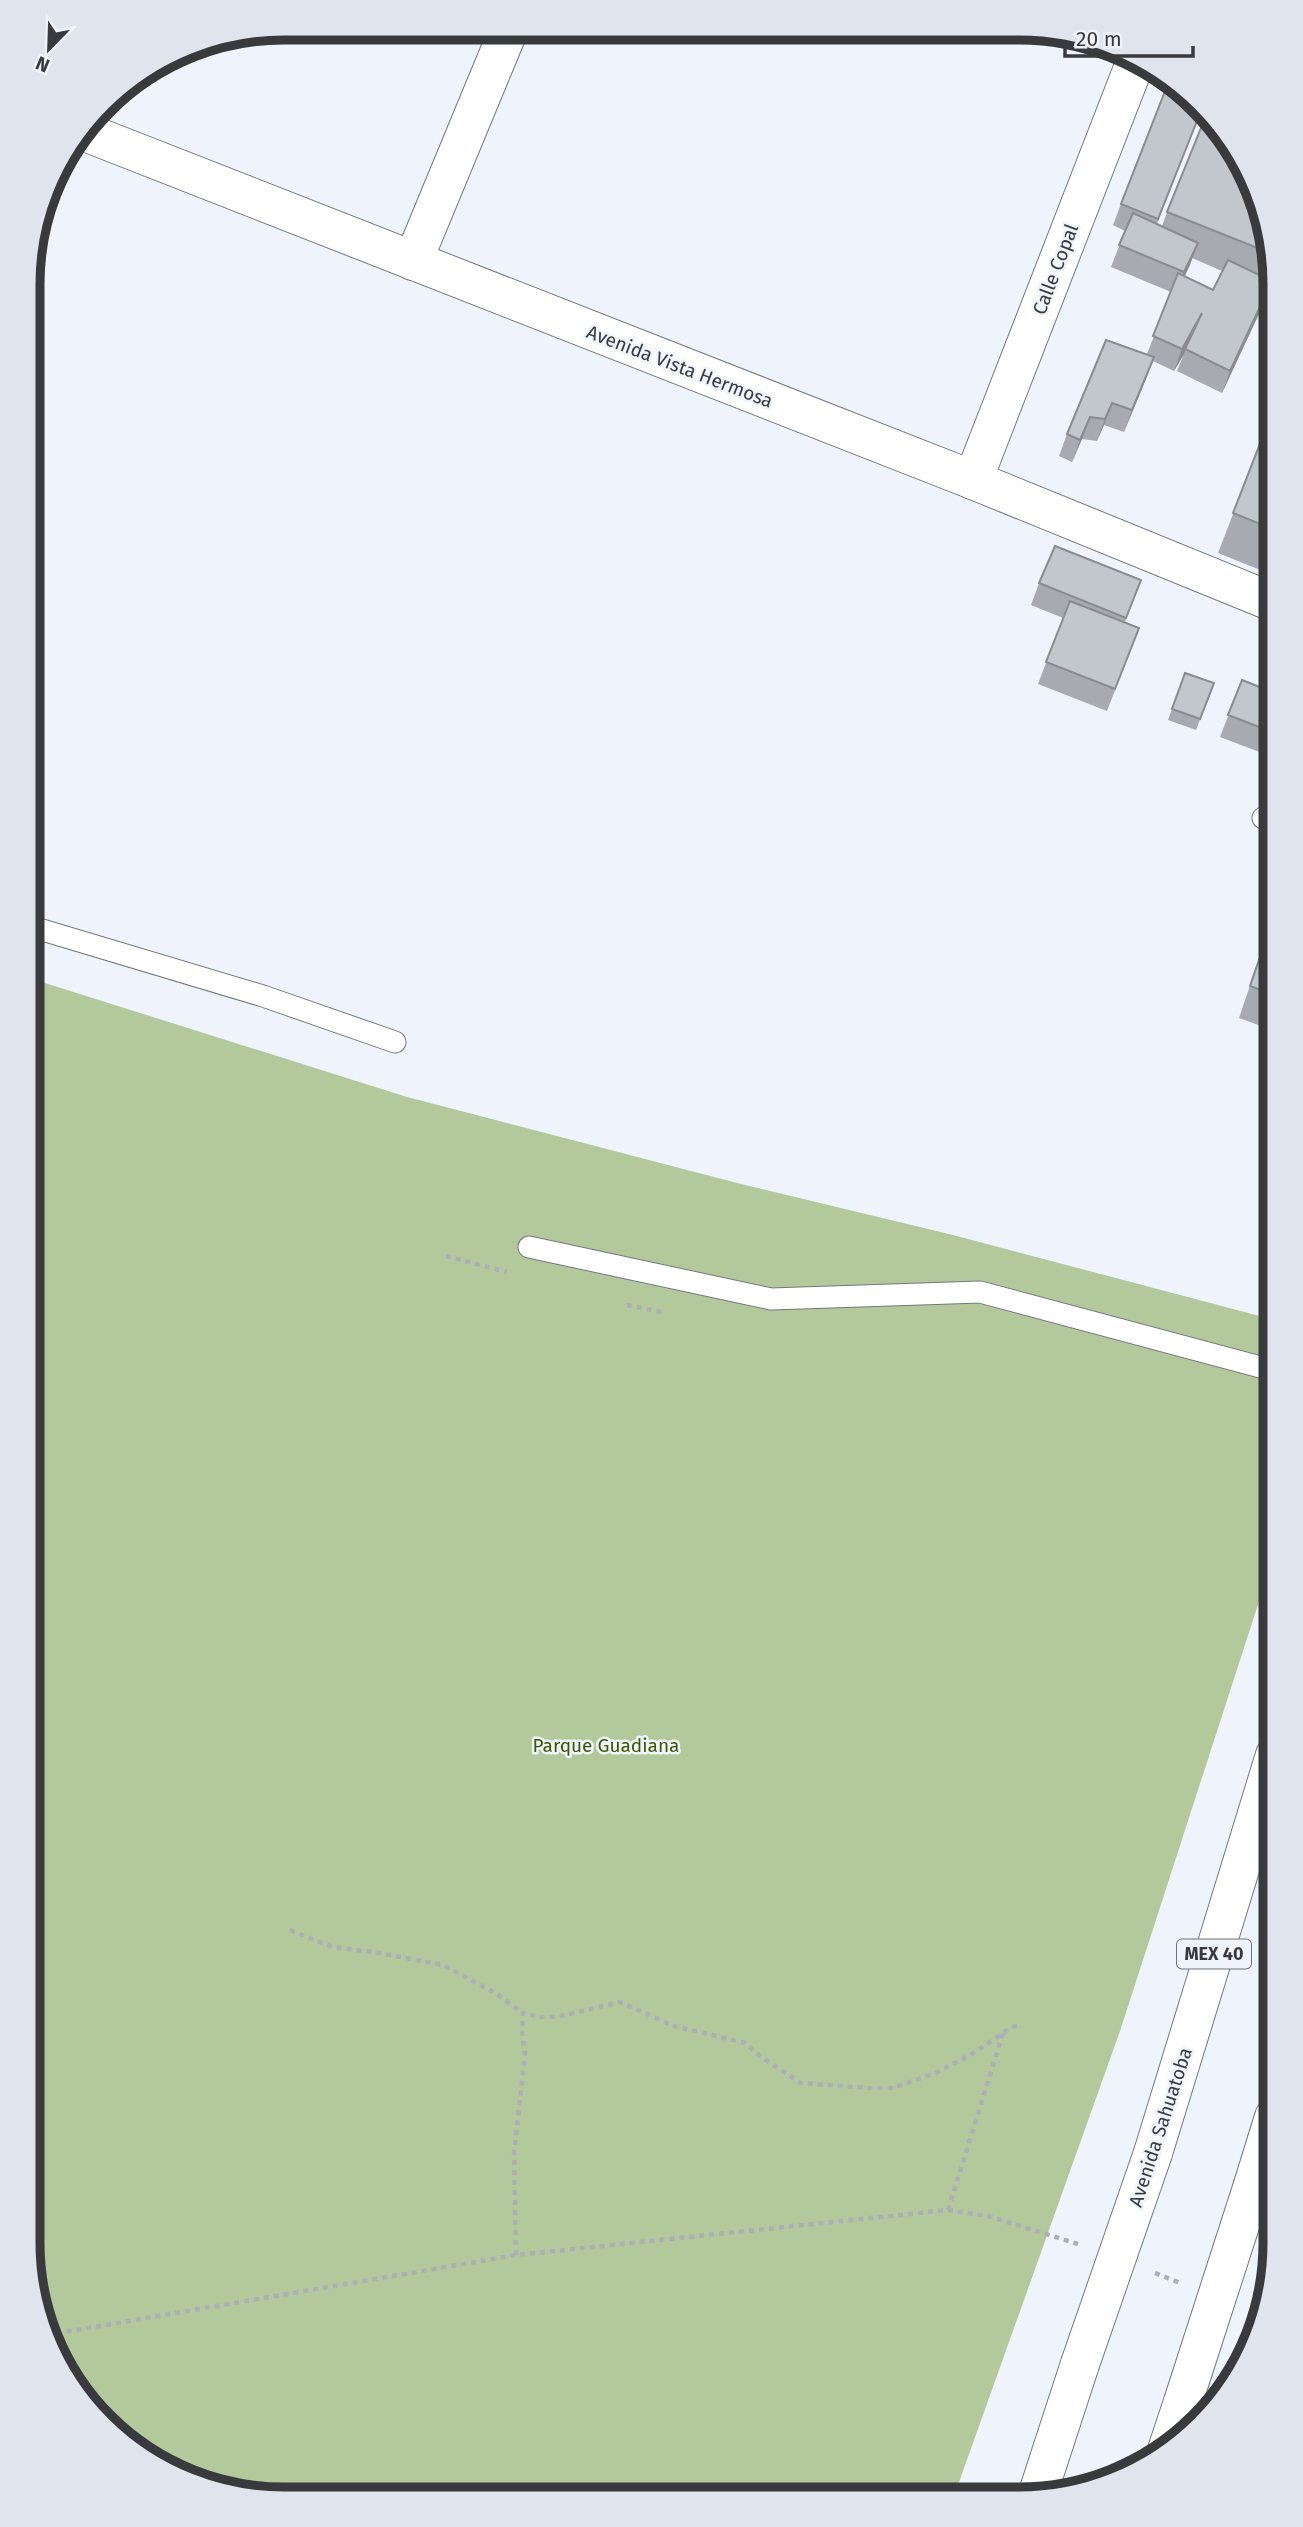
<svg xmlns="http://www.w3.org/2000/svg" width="1303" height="2527" font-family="'Fira Sans',sans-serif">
<rect width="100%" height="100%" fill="#eff3fb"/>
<!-- green -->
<polygon fill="#b4c99b" points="29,978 407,1097 741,1184 953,1235 1275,1320 1275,1552 1120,2031 953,2499 251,2497 172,2473 116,2436 71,2385 42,2324 28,2242"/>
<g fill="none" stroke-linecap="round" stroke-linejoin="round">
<!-- service casing -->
<g stroke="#74787f" stroke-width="23">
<g id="service">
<polyline points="1263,818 1275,822"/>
<polyline points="29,926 263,996 395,1042"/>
<polyline points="529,1247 771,1299 980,1292 1275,1371"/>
</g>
</g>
<!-- minor casing -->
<g stroke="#74787f" stroke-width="40">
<g id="minor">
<polyline points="85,132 973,480 1275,603"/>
<polyline points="413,261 509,29"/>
<polyline points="973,480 1137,58"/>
</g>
</g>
<!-- primary casing -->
<g stroke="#74787f" stroke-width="40">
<g id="primary">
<polyline points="1153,2153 1275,1755"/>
<polyline points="1253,2185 1274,2117"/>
<polyline points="1167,2450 1183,2402"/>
<polyline points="1037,2496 1080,2364"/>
</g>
</g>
<!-- path -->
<g stroke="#acafb6" stroke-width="4.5" stroke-dasharray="5 5" stroke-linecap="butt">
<polyline points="446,1256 507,1272"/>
<polyline points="627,1305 666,1313"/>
<polyline points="290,1930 332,1947 380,1953 443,1965 497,1994 523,2013"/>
<polyline points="948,2210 1003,2033"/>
<polyline points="516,2255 514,2153 525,2055 522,2031 523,2013 538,2017 557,2017 620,2002 674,2026 745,2043 760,2056 801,2083 868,2088 893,2088 938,2072 972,2054 1012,2027 1018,2026"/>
<polyline points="1155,2273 1180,2283"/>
<polyline points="47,2335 516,2255 948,2210 988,2216 1078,2244"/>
</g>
<!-- service -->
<use href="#service" stroke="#fff" stroke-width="21"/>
<!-- minor -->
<use href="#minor" stroke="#fff" stroke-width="38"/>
<!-- primary -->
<use href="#primary" stroke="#fff" stroke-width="38"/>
<!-- primary-bridge casing -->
<g stroke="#74787f" stroke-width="40" stroke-linecap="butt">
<g id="primary-bridge">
<polyline points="1080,2364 1153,2153"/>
<polyline points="1183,2402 1253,2185"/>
</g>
</g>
<!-- primary-bridge -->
<use href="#primary-bridge" stroke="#fff" stroke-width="38"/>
</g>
<!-- wall -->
<g fill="#a7aab0" fill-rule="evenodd">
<path d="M1180 87 1188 92 1201 111 1157 224 1162 226 1167 212 1262 203 1275 285V292L1269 289 1264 303 1222 393 1177 371 1184 354 1174 371 1153 361 1124 432 1104 425 1097 441 1082 439 1072 462 1059 456 1067 434 1147 354 1171 292 1111 267 1125 231 1113 225 1121 204ZM1192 258 1222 271 1213 290 1185 276Z"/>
<polygon points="1275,405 1275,576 1218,553"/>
<polygon points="1141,580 1125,622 1131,649 1107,711 1038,684 1063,618 1031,605 1039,583"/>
<polygon points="1185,673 1214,683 1196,730 1168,720"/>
<polygon points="1242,680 1275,693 1275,758 1220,737"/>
<polygon points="1275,912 1275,1031 1239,1018"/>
</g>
<!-- shaded-wall -->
<g fill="#888b90">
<polygon points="1198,243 1190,265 1176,294 1184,272"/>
<polygon points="1272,281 1264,303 1222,393 1230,371"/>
<polygon points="1202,313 1184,354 1174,371 1182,349"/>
<polygon points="1154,357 1146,379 1124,432 1132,410"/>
<polygon points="1112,403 1104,425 1097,441 1105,419"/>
<polygon points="1090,417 1082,439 1072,462 1080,440"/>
</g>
<!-- building -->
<g fill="#c2c6cd" stroke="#888b90" stroke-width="2">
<polygon points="1167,86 1190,95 1201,111 1158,219 1121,204"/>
<polygon points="1205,118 1262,203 1270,253 1167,212"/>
<polygon points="1133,213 1198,243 1184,272 1119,245"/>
<polygon points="1228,260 1272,281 1230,371 1185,349 1202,313 1182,349 1153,336 1178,273 1213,290"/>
<polygon points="1106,340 1154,357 1132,410 1112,403 1105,419 1090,417 1080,440 1067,434"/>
<polygon points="1275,405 1275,530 1233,513"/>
<polygon points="1055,546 1141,580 1126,618 1039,583"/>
<polygon points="1070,601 1139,628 1115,689 1046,662"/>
<polygon points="1185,673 1214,683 1200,719 1172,709"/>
<polygon points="1242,680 1275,693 1275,733 1228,715"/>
<polygon points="1275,914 1275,995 1250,986"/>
</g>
<g text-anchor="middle" stroke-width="5" stroke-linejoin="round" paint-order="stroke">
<!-- shield labels -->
<rect fill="#eff3fb" stroke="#6f7276" stroke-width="2" x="1177" y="1939.5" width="74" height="29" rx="5"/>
<g font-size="18" font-weight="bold" fill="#383a3d">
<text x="1214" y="1960">MEX 40</text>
</g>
<!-- street labels -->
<g font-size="19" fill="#383a3d" stroke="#eff3fb">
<text transform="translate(1055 269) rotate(-69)" y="7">Calle Copal</text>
<text transform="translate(680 366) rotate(21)" y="7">Avenida Vista Hermosa</text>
<text transform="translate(1160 2127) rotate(-72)" y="7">Avenida Sahuatoba</text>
</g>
<!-- park labels -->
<g font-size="19" fill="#3b5700" stroke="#eff3fb">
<text x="606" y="1752">Parque Guadiana</text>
</g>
</g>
<!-- crop -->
<path d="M0 0H1303V2527H0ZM284 40H1019A244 244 0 0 1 1263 284V2243A244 244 0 0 1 1019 2487H284A244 244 0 0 1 40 2243V284A244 244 0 0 1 284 40Z" fill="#e0e4ec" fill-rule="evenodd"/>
<path fill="none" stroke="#383a3d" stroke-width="9" d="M284 40H1019A244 244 0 0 1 1263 284V2243A244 244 0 0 1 1019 2487H284A244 244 0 0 1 40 2243V284A244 244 0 0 1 284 40Z"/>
<!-- north arrow -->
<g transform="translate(49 49) rotate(203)" stroke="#eff3fb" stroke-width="5" paint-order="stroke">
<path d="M0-5L12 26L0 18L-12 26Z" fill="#383a3d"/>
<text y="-10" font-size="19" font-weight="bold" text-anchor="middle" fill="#383a3d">N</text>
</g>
<!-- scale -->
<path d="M1065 46v10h128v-10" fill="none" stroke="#383a3d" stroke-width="3.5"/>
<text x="1076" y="46" font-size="21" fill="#383a3d" stroke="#eff3fb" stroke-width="5" paint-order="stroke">20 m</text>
</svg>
